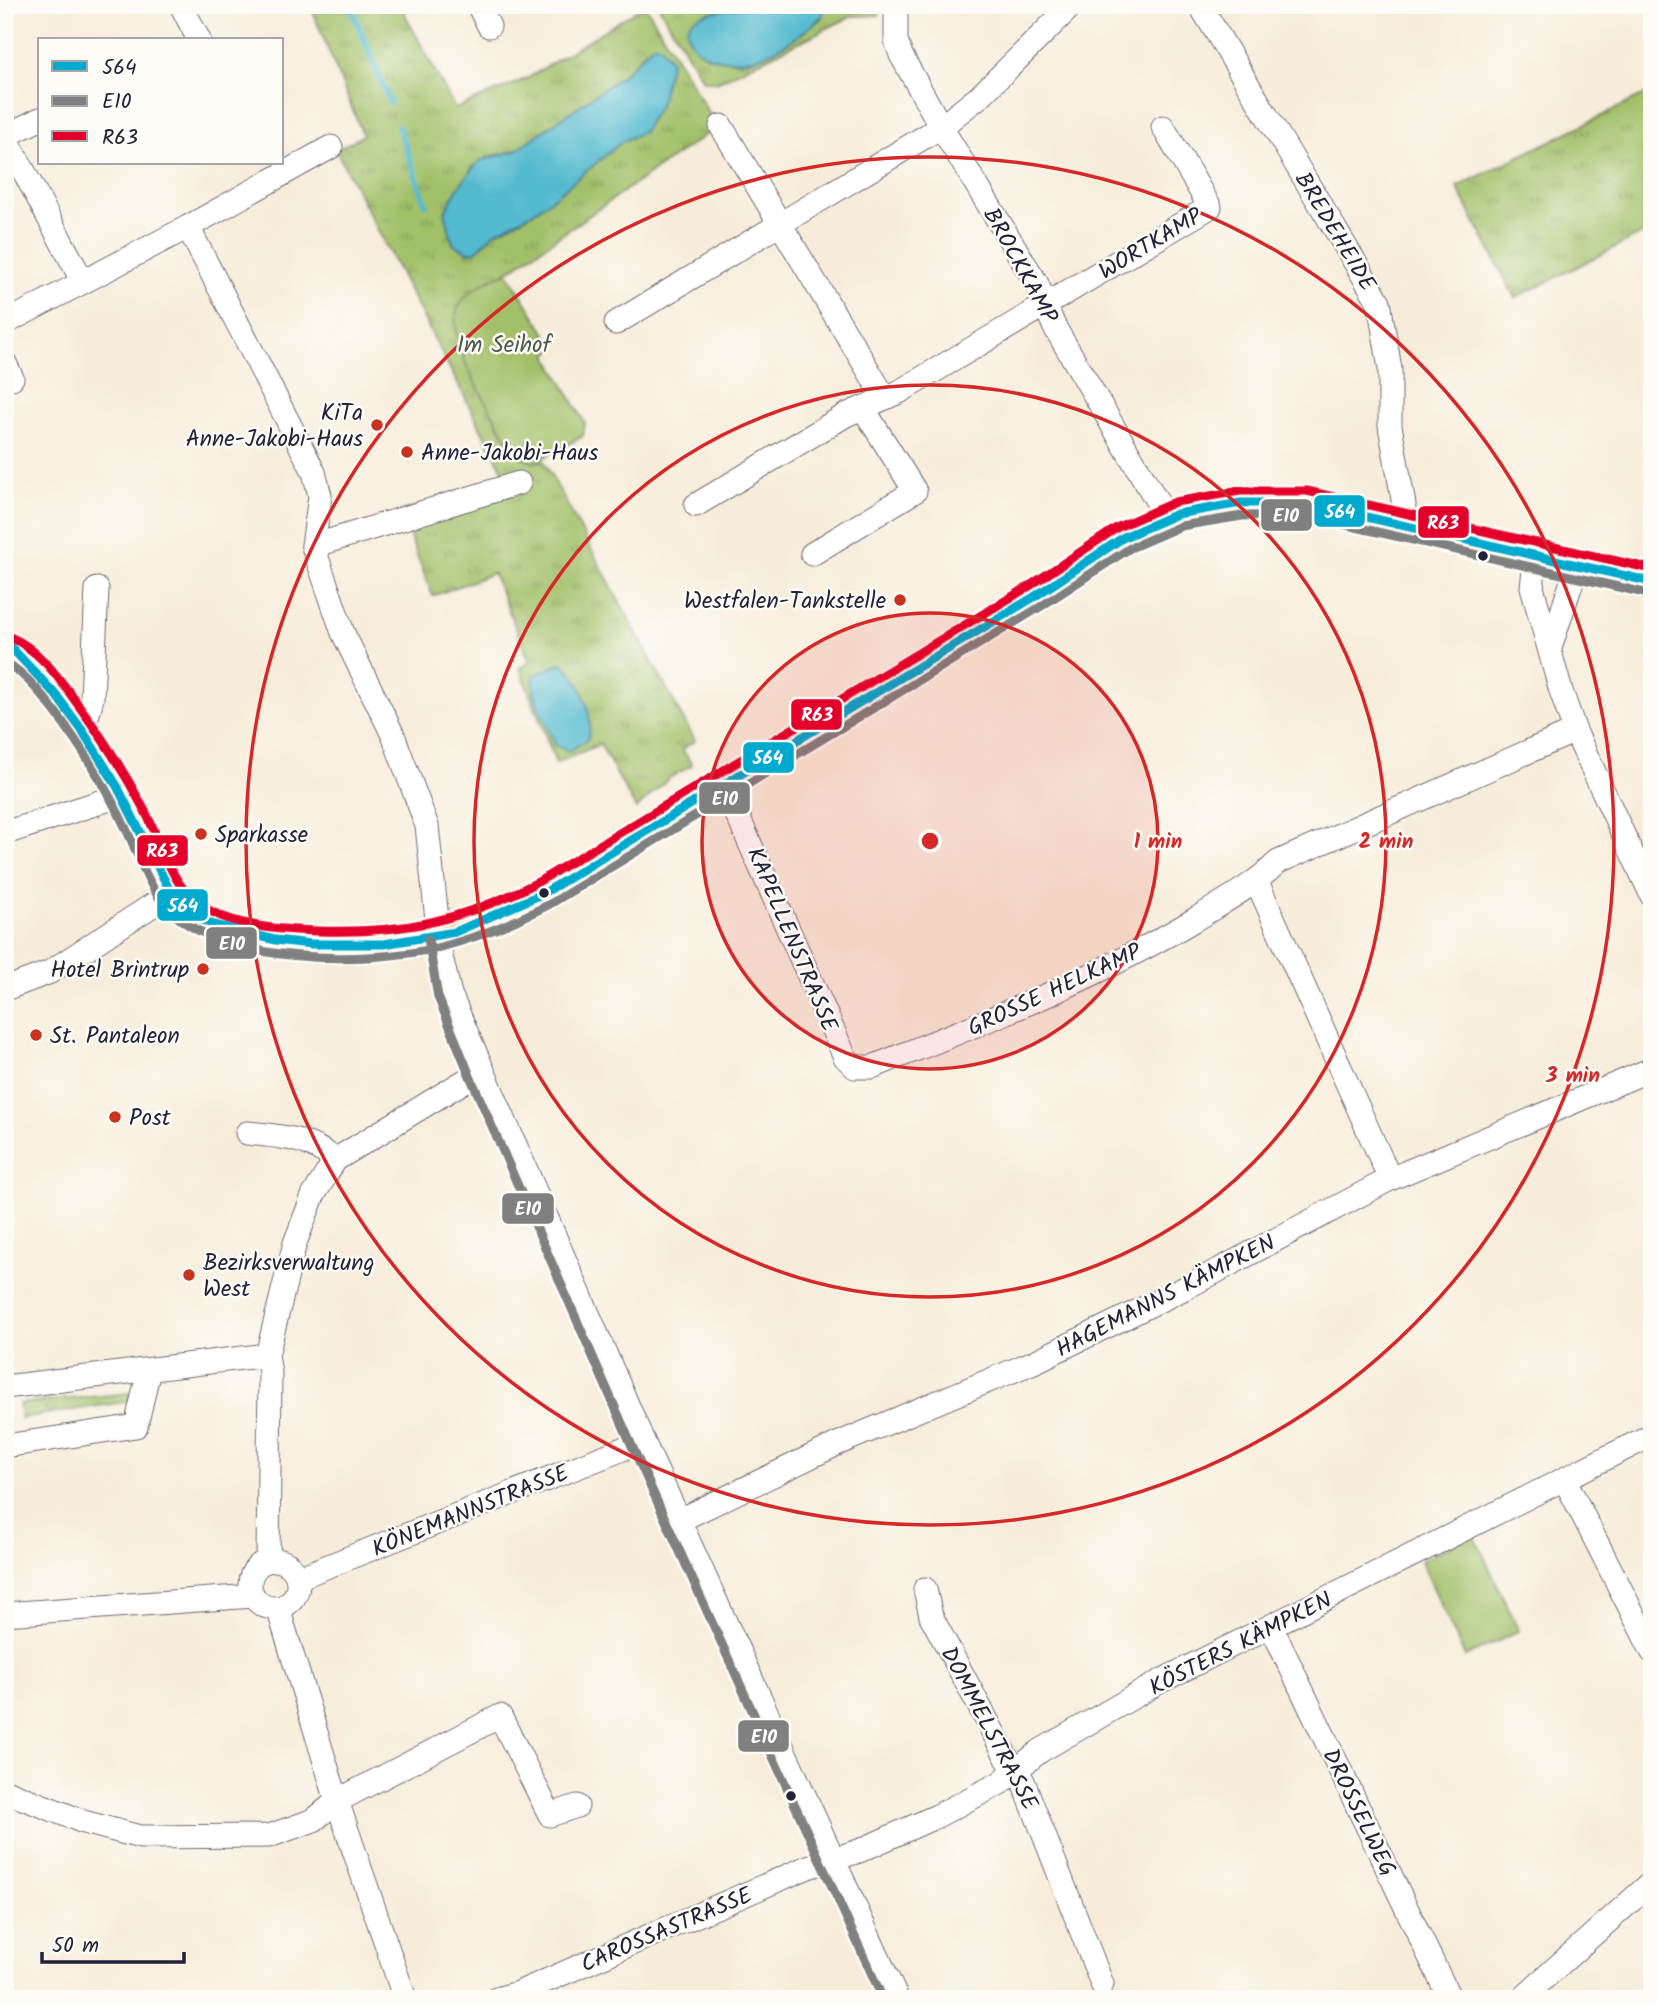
<svg xmlns="http://www.w3.org/2000/svg" width="1657" height="2004" font-family="Kalam,sans-serif">
<defs>
<pattern id="grass-tufts" width="24" height="20" patternUnits="userSpaceOnUse" patternTransform="scale(1.75)"><rect width="24" height="20" fill="#a1c068"/><path d="M3 7l-1-3M5 7V3M7 7l1-3M15 17l-1-3M17 17v-4M19 17l1-3" fill="none" stroke="#839c57"/></pattern>
</defs>
<rect width="100%" height="100%" fill="#fdfcf7"/>
<filter id="ink" filterUnits="userSpaceOnUse"><feTurbulence type="fractalNoise" baseFrequency=".0143" numOctaves="2"/><feDisplacementMap in="SourceGraphic" scale="14" xChannelSelector="R" yChannelSelector="G"/><feConvolveMatrix kernelMatrix="1 2 1 2 8 2 1 2 1" color-interpolation-filters="sRGB"/></filter>
<filter id="wash" filterUnits="userSpaceOnUse"><feTurbulence type="fractalNoise" baseFrequency=".00686" numOctaves="4" result="noise"/><feDisplacementMap in="SourceGraphic" scale="28" xChannelSelector="R" yChannelSelector="G"/><feGaussianBlur stdDeviation="1.57" result="paint"/><feColorMatrix in="noise" values="0 0 0 0 0 0 0 0 0 0 0 0 0 0 0 0 0 1.4 0 .05"/><feComposite in="paint" operator="in"/></filter>
<g filter="url(#wash)">
<rect width="100%" height="100%" fill="#f7ecd9"/>
<!-- grass -->
<g fill="url(#grass-tufts)" stroke="#627152" stroke-width="2" fill-rule="evenodd">
<path d="M310 5H400L455 109 528 78 645 5 717 127 507 272 489 280 476 383 512 449C521 458 531 465 543 460L695 741 682 749 692 765 668 779 636 809 600 744 556 763 520 668 530 662 493 573 433 596 400 512 508 480 336 150 363 135ZM646 50 633 137 623 141 557 195 531 214 494 233 482 246 453 244 445 212 472 168 488 157 515 151 623 75Z"/>
<path d="M658 5H762L705 15 709 57C722 58 736 62 748 60 775 54 799 34 821 19L823 5H881L879 15 852 16 717 82 703 80Z"/>
<polygon points="1652,91 1652,229 1515,298 1457,187"/>
<polygon points="130,1393 131,1401 21,1418 19,1404"/>
</g>
<!-- park -->
<g fill="#a1c068" stroke="#627152" stroke-width="2">
<path d="M507 272 554 347 547 355 585 423 583 436 534 463 521 457 512 449C496 412 451 358 456 316 459 293 488 280 507 272Z"/>
<polygon points="1473,1533 1519,1631 1465,1657 1421,1561"/>
</g>
<!-- water -->
<g fill="#52bacf" stroke="#3a6e85" stroke-width="2">
<path d="M762 5H823V15C806 33 770 57 745 60 734 61 718 60 708 56 695 50 677 31 694 19 711 8 742 9 762 5Z"/>
<polygon points="652,45 660,45 671,61 659,106 643,132 623,141 557,195 531,214 494,233 476,251 468,252 453,244 445,212 457,189 479,161 515,151 623,75"/>
<path d="M561 663C581 676 596 719 587 740L569 751 556 746C547 725 530 699 534 675Z"/>
</g>
<g fill="none" stroke-linecap="round" stroke-linejoin="round">
<!-- stream -->
<g stroke="#52bacf" stroke-width="6">
<polyline points="350,5 390,103"/>
<polyline points="398,126 426,204"/>
</g>
</g>
</g>
<g filter="url(#ink)">
<g fill="none" stroke-linecap="round" stroke-linejoin="round">
<!-- minor casing -->
<g stroke="#6d6972" stroke-width="25">
<g id="minor">
<polyline points="181,5 199,40"/>
<polyline points="478,5 489,26"/>
<polyline points="896,5 896,40 901,55 941,127 1037,284 1054,326 1167,518"/>
<polyline points="1200,5 1379,302 1390,369 1390,426 1404,505 1401,522"/>
<polyline points="721,126 885,398"/>
<polyline points="5,136 83,282"/>
<polyline points="5,136 40,119"/>
<polyline points="331,147 188,227 314,472 320,496 313,546 343,633 393,735 427,826 441,957 450,994 643,1441 897,1999"/>
<polyline points="5,323 188,227"/>
<polyline points="616,323 941,127 980,96 1072,5"/>
<polyline points="5,363 12,378"/>
<polyline points="696,505 846,415 899,392 1210,207 1163,127"/>
<polyline points="313,546 519,483"/>
<polyline points="1536,553 1532,587 1560,688 1575,731 1652,896"/>
<polyline points="812,554 915,491 863,408"/>
<polyline points="1550,648 1578,563"/>
<polyline points="77,722 88,714 92,698 97,589"/>
<path d="M723 783 845 1057 855 1067H872C982 1023 1092 981 1194 920 1223 902 1253 886 1278 862L1575 731"/>
<polyline points="5,833 122,795"/>
<polyline points="1257,882 1390,1179"/>
<polyline points="5,989 50,972 171,893"/>
<path d="M247 1133C280 1136 309 1138 335 1160"/>
<polyline points="5,1387 267,1355"/>
<polyline points="5,1446 136,1426 149,1370"/>
<polyline points="1565,1480 1652,1651"/>
<polyline points="678,1521 837,1444 1034,1362 1185,1288 1390,1179 1652,1069"/>
<circle cx="274" cy="1584" r="24"/>
<polyline points="268,1561 270,1373 267,1355 295,1243 313,1196 335,1160 481,1071"/>
<polyline points="298,1578 643,1441"/>
<polyline points="925,1589 931,1616 1014,1771 1023,1781 1102,1984"/>
<polyline points="278,1608 337,1801 405,1999"/>
<polyline points="5,1614 253,1596"/>
<polyline points="1271,1626 1450,1999"/>
<polyline points="5,1791 84,1822 140,1837 269,1836 314,1820 337,1801 500,1716 550,1815 577,1806"/>
<polyline points="496,1999 518,1993 808,1867 859,1851 937,1816 1000,1783 1040,1751 1161,1681 1652,1435"/>
<polyline points="1521,1999 1652,1882"/>
</g>
</g>
<!-- major casing -->
<g stroke="#6d6972" stroke-width="31">
<path id="major" d="M5 648C27 655 49 685 62 703 88 738 113 776 133 815 150 846 159 889 188 911 223 939 277 941 320 943 410 947 464 936 544 893L1034 597C1069 575 1101 549 1138 530 1188 504 1250 500 1305 503L1652 582"/>
</g>
<!-- minor -->
<use href="#minor" stroke="#fff" stroke-width="23"/>
<!-- major -->
<use href="#major" stroke="#fcbd6e" stroke-width="28"/>
<!-- bus-1 casing -->
<g stroke="#fdfcf7" stroke-width="14">
<polyline id="bus-1" points="5,641 56,695 82,730 117,786 169,889 188,911 211,924 275,940 311,944 384,944 455,932 544,893 1034,597 1124,537 1177,514 1241,503 1305,503 1652,582"/>
</g>
<!-- bus-2 casing -->
<g stroke="#fdfcf7" stroke-width="14">
<g id="bus-2">
<path d="M5 662C48 686 107 787 128 833 138 855 146 879 160 899 209 967 368 965 441 947 480 937 515 922 550 904L1040 607 1130 548 1181 526 1242 516 1303 515 1649 594"/>
<polyline points="428,939 438,997 470,1076 632,1446 883,1999"/>
</g>
</g>
<!-- bus-3 casing -->
<g stroke="#fdfcf7" stroke-width="14">
<path id="bus-3" d="M10 637C38 649 56 674 74 699 100 734 124 771 145 811 157 834 164 860 179 883 208 927 271 929 319 931 402 934 464 920 538 882L1028 587 1118 527 1175 502 1240 491H1307L1652 569"/>
</g>
<!-- bus-1 -->
<use href="#bus-1" stroke="#00a9ce" stroke-width="9"/>
<!-- bus-2 -->
<use href="#bus-2" stroke="#808080" stroke-width="9"/>
<!-- bus-3 -->
<use href="#bus-3" stroke="#e4002b" stroke-width="9"/>
</g>
</g>
<!-- distance rings -->
<circle cx="930" cy="841" r="228" fill="#d62828" fill-opacity=".12"/>
<g fill="none" stroke="#d62828" stroke-width="3.5">
<circle cx="930" cy="841" r="228"/>
<circle cx="930" cy="841" r="456"/>
<circle cx="930" cy="841" r="684"/>
</g>
<!-- markers -->
<g fill="#c8321e" stroke="#fdfcf7" stroke-width="2.5">
<circle cx="377" cy="425" r="7"/>
<circle cx="407" cy="452" r="7"/>
<circle cx="900" cy="600" r="7"/>
<circle cx="201" cy="834" r="7"/>
<circle cx="203" cy="969" r="7"/>
<circle cx="36" cy="1035" r="7"/>
<circle cx="115" cy="1117" r="7"/>
<circle cx="189" cy="1275" r="7"/>
</g>
<g fill="#22223b" stroke="#fdfcf7" stroke-width="2.5">
<circle cx="1483" cy="556" r="6"/>
<circle cx="544" cy="893" r="6"/>
<circle cx="791" cy="1796" r="6"/>
</g>
<g text-anchor="middle" stroke-width="5" stroke-linejoin="round" paint-order="stroke">
<!-- street labels -->
<g font-size="23" fill="#22223b" stroke="#fdfcf7">
<text transform="translate(1336 231) rotate(59)" y="8">BREDEHEIDE</text>
<text transform="translate(1150 243) rotate(-31)" y="8">WORTKAMP</text>
<text transform="translate(1021 265) rotate(61)" y="8">BROCKKAMP</text>
<text transform="translate(793 939) rotate(67)" y="8">KAPELLENSTRASSE</text>
<text transform="translate(1054 989) rotate(-25)" y="8">GROSSE HELKAMP</text>
<text transform="translate(1165 1295) rotate(-27)" y="8">HAGEMANNS KÄMPKEN</text>
<text transform="translate(470 1510) rotate(-22)" y="8">KÖNEMANNSTRASSE</text>
<text transform="translate(1240 1643) rotate(-27)" y="8">KÖSTERS KÄMPKEN</text>
<text transform="translate(990 1728) rotate(62)" y="8">DOMMELSTRASSE</text>
<text transform="translate(1360 1812) rotate(64)" y="8">DROSSELWEG</text>
<text transform="translate(666 1929) rotate(-23)" y="8">CAROSSASTRASSE</text>
</g>
<!-- park labels -->
<g font-size="23" fill="#4e594b" stroke="#fdfcf7">
<text x="504" y="352">Im Seihof</text>
</g>
<!-- poi labels -->
<g font-size="23" fill="#22223b" stroke="#fdfcf7" text-anchor="start">
<text x="363" y="420" text-anchor="end">KiTa<tspan x="363" dy="26">Anne-Jakobi-Haus</tspan></text>
<text x="421" y="460">Anne-Jakobi-Haus</text>
<text x="886" y="608" text-anchor="end">Westfalen-Tankstelle</text>
<text x="215" y="842">Sparkasse</text>
<text x="189" y="977" text-anchor="end">Hotel Brintrup</text>
<text x="50" y="1043">St. Pantaleon</text>
<text x="129" y="1125">Post</text>
<text x="203" y="1270">Bezirksverwaltung<tspan x="203" dy="26">West</tspan></text>
</g>
</g>
<circle cx="930" cy="841" r="10" fill="#d62828" stroke="#fdfcf7" stroke-width="3.5"/>
<g font-size="21" text-anchor="middle" font-weight="bold" fill="#d62828" stroke="#fdfcf7" stroke-width="5" stroke-linejoin="round" paint-order="stroke">
<text x="1158" y="848">1 min</text>
<text x="1386" y="848">2 min</text>
<text x="1573" y="1082">3 min</text>
</g>
<g stroke="#fdfcf7" stroke-width="2.5">
<rect x="1313" y="494" width="53" height="34" rx="7" fill="#00a9ce"/>
<rect x="1260" y="498" width="53" height="34" rx="7" fill="#808080"/>
<rect x="1417" y="505" width="53" height="34" rx="7" fill="#e4002b"/>
<rect x="790" y="698" width="53" height="33" rx="7" fill="#e4002b"/>
<rect x="742" y="741" width="53" height="33" rx="7" fill="#00a9ce"/>
<rect x="698" y="781" width="53" height="34" rx="7" fill="#808080"/>
<rect x="136" y="834" width="53" height="33" rx="7" fill="#e4002b"/>
<rect x="156" y="888" width="53" height="34" rx="7" fill="#00a9ce"/>
<rect x="205" y="926" width="53" height="34" rx="7" fill="#808080"/>
<rect x="501" y="1192" width="54" height="33" rx="7" fill="#808080"/>
<rect x="737" y="1719" width="53" height="34" rx="7" fill="#808080"/>
</g>
<g font-size="19" text-anchor="middle" font-weight="bold" fill="#fff">
<text x="1340" y="518">564</text>
<text x="1286" y="522">E10</text>
<text x="1443" y="529">R63</text>
<text x="817" y="721">R63</text>
<text x="768" y="764">564</text>
<text x="725" y="805">E10</text>
<text x="162" y="857">R63</text>
<text x="183" y="912">564</text>
<text x="232" y="950">E10</text>
<text x="528" y="1215">E10</text>
<text x="764" y="1743">E10</text>
</g>
<!-- margin -->
<rect width="1657" height="2004" fill="none" stroke="#fdfcf7" stroke-width="28"/>
<!-- legend -->
<rect x="38" y="38" width="245" height="126" fill="#fdfcf7" stroke="#a5a5ac" stroke-width="2"/>
<rect x="52" y="61" width="35" height="10" fill="#00a9ce" stroke="#a5a5ac" stroke-width="2"/>
<text x="102" y="74" font-size="21" fill="#22223b">564</text>
<rect x="52" y="96" width="35" height="10" fill="#808080" stroke="#a5a5ac" stroke-width="2"/>
<text x="102" y="108" font-size="21" fill="#22223b">E10</text>
<rect x="52" y="131" width="35" height="10" fill="#e4002b" stroke="#a5a5ac" stroke-width="2"/>
<text x="102" y="144" font-size="21" fill="#22223b">R63</text>
<!-- scale -->
<path d="M42 1952v10h142v-10" fill="none" stroke="#22223b" stroke-width="3.5"/>
<text x="52" y="1952" font-size="21" fill="#22223b" stroke="#fdfcf7" stroke-width="5" paint-order="stroke">50 m</text>
</svg>
